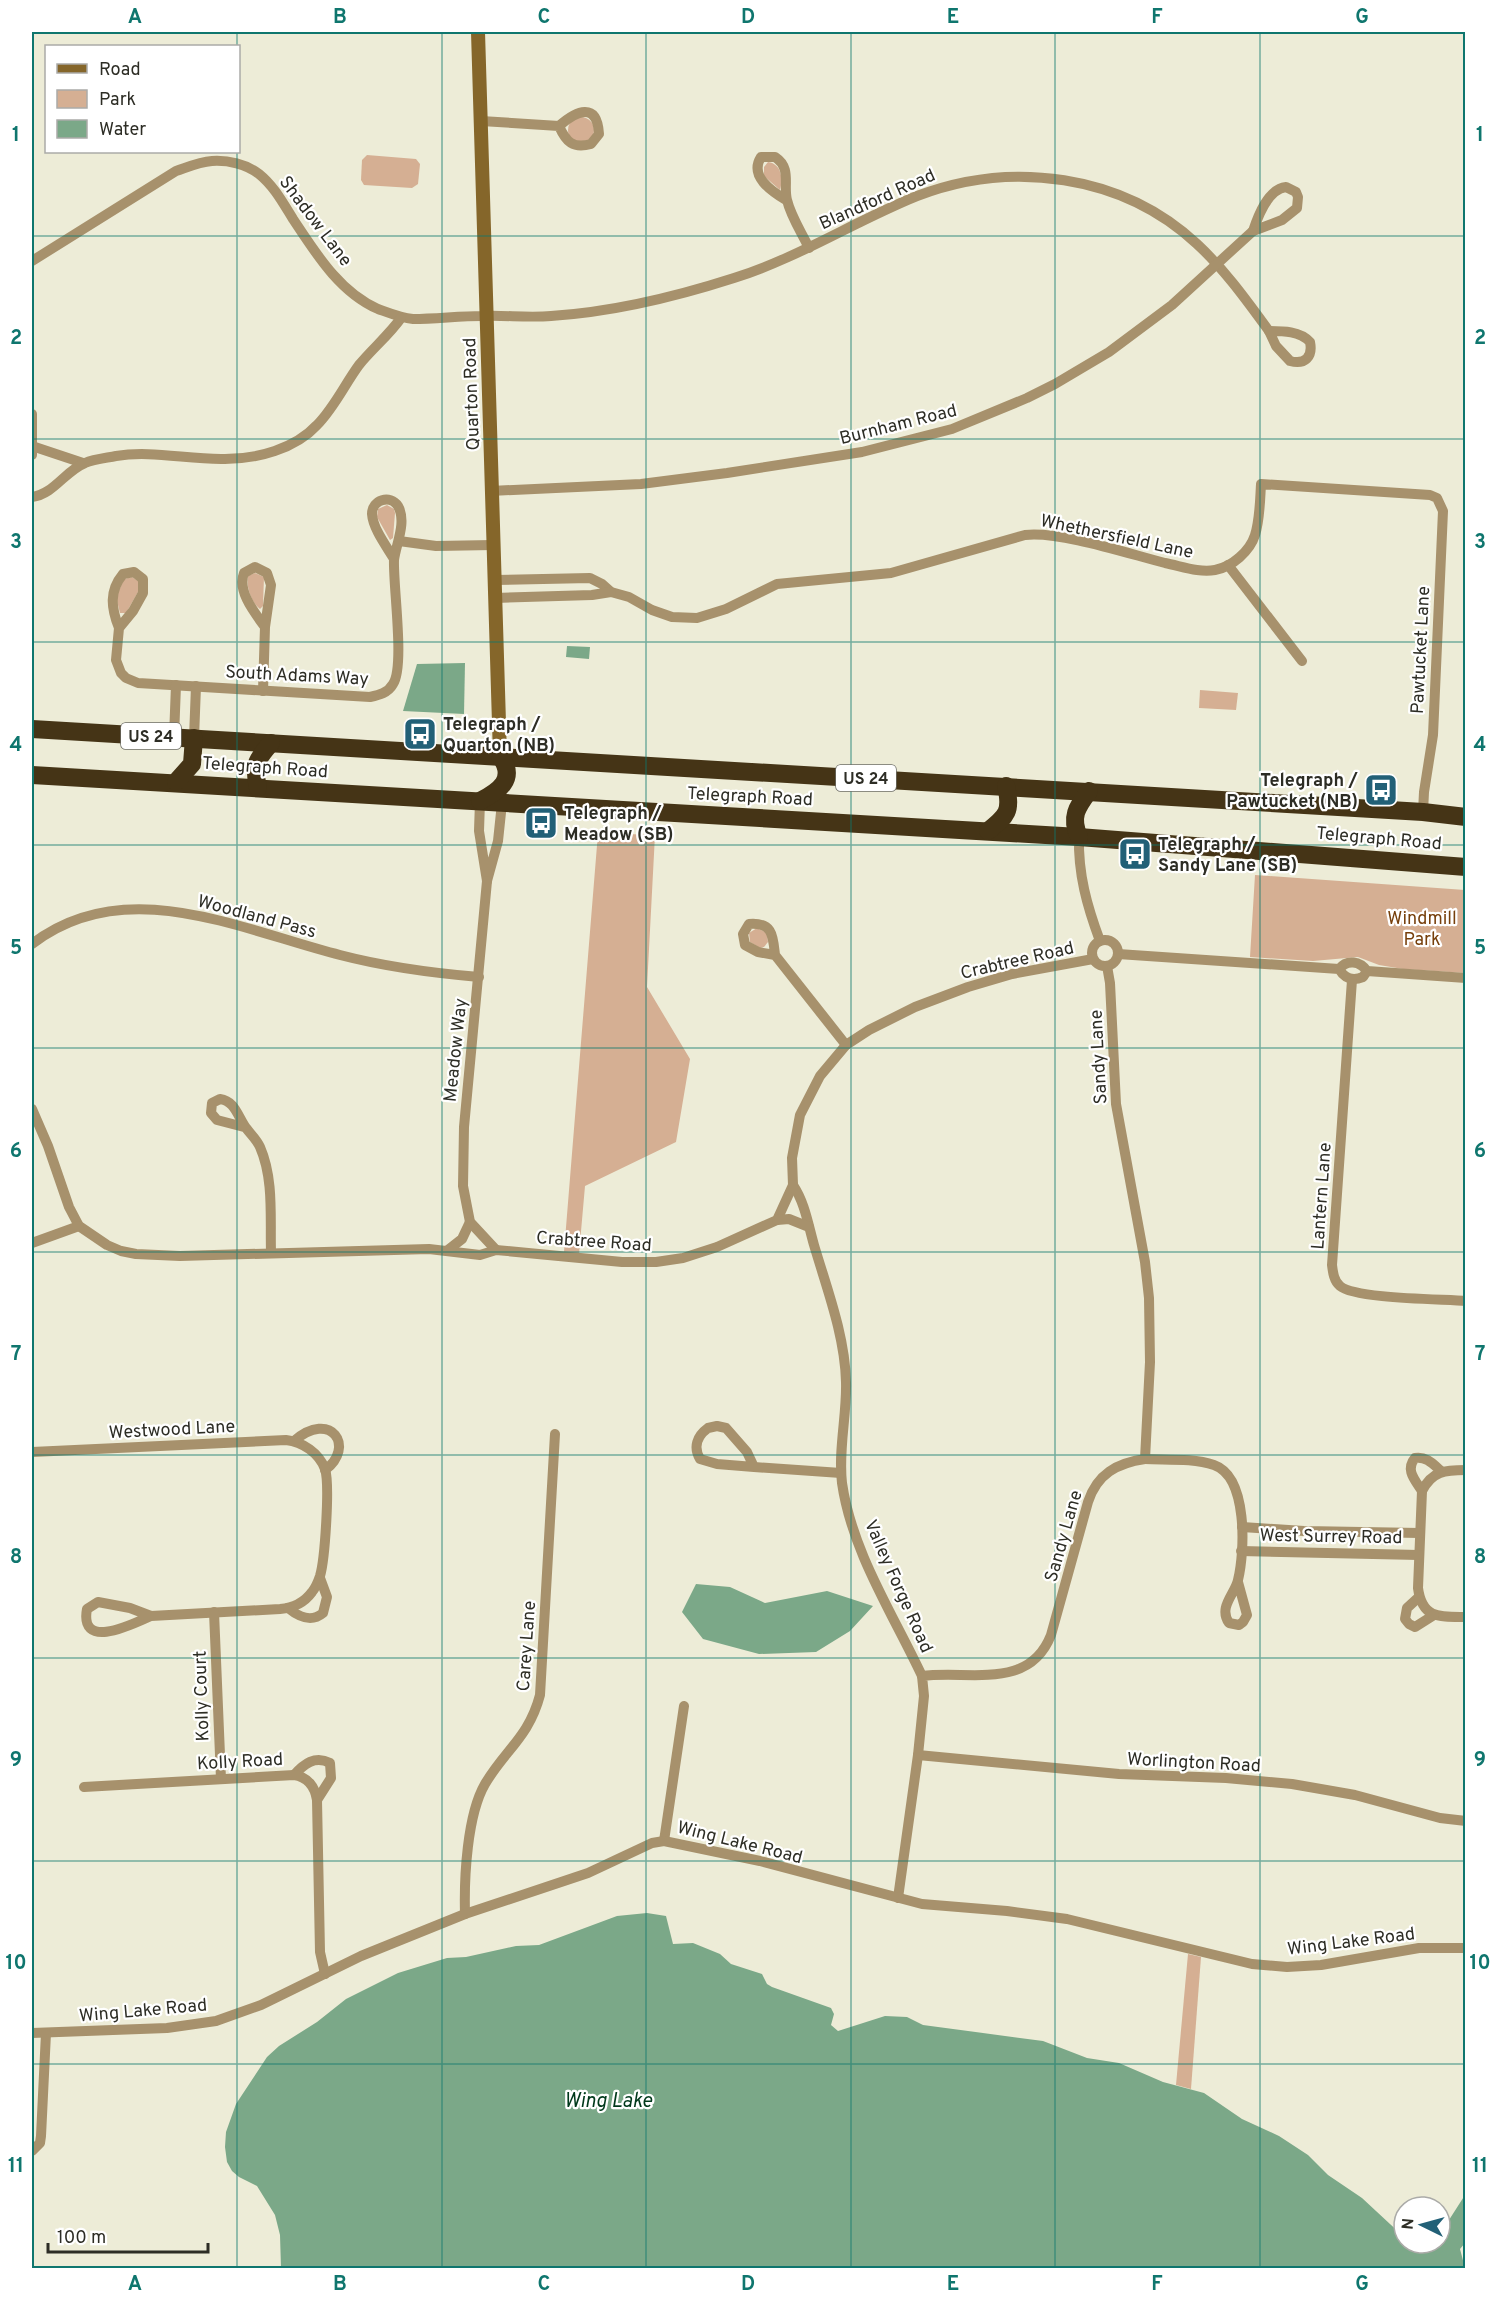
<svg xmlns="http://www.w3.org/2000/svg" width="1497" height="2300" font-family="Overpass,sans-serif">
<rect width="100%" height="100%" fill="#edecd7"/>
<!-- green -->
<g fill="#d5af93">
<circle cx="581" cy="130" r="13"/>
<polygon points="367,155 416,159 420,164 418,184 412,188 364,185 361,180 362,160"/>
<path d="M768 162C782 164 783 179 780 190L764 176V167Z"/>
<polygon points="387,505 394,509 395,513 393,538 390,540 377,517 378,509"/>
<path d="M255 573 264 577 263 606 260 609C251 602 246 587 248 576Z"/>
<polygon points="132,577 138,581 138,592 126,613 120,613 116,597 124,579"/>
<polygon points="1200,690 1238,693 1236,710 1199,708"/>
<polygon points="598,833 655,835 647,987 690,1059 676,1142 585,1186 579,1254 564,1252"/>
<polygon points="1255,875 1465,890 1465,973 1403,969 1379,965 1358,957 1313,961 1250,957"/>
<polygon points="757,928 767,933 768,942 764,947 760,948 750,942 749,933"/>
<polygon points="1188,1954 1201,1957 1191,2089 1176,2085"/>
</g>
<!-- water -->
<g fill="#7ba888">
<polygon points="567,646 590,647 589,659 566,657"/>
<polygon points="465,663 464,714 403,711 417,664"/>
<polygon points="696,1584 730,1587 765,1603 827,1591 873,1606 850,1631 816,1652 759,1654 703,1639 682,1612"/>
<polygon points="647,1913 666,1916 673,1944 693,1943 720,1954 731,1964 762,1974 767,1984 772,1987 831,2008 834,2014 831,2025 838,2031 885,2016 907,2017 923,2025 1043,2041 1087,2058 1119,2063 1163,2082 1204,2093 1242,2119 1279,2136 1308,2155 1328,2175 1362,2198 1404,2237 1404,2243 1419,2246 1440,2243 1440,2234 1465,2195 1465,2243 1460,2249 1465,2268 281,2268 280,2235 275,2215 257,2186 239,2177 232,2171 227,2162 225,2147 226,2132 236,2104 267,2057 279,2046 317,2022 346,1999 398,1973 447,1958 466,1957 516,1946 539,1945 617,1916"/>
</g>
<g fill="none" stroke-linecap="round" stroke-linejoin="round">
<!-- street -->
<g stroke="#a7916c" stroke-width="10">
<path d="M481 121 559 126C576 111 597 101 599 134L591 144C573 149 566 142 559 126"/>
<path d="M1286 187 1296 192 1298 197 1297 208 1282 220 1253 231C1258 216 1268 189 1286 187Z"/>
<path d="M786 200C771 191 749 176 761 157H775C792 168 783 185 787 200 791 217 802 233 809 248"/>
<path d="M32 261 176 171C188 167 199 162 212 161 228 160 246 164 259 174 274 186 283 203 293 219 315 252 339 292 378 309 389 313 401 318 413 319 436 319 459 316 482 316 505 315 528 318 551 316 613 312 675 297 734 278 798 258 855 221 917 196 1011 160 1122 174 1197 244 1225 270 1247 301 1269 331"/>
<path d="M1269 331C1283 331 1300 331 1310 342 1313 357 1305 365 1290 361L1276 346Z"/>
<polyline points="32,414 32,455"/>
<polyline points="32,446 83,463"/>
<polyline points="491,491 641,484 727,473 862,452 952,429 1027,398 1055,384 1109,352 1172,305 1253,231"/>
<path d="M32 497C54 494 65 471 85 463 94 459 106 458 116 456 152 450 189 460 225 459 257 459 295 449 317 425 334 408 345 384 359 365 372 349 389 335 401 318"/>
<polyline points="399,541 436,546 493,545"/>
<polyline points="1228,565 1302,661"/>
<path d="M494 580 590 578 602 584 611 592 629 597 652 610 672 617 697 618 726 609 777 584 891 573 1025 535C1061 531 1129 554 1165 563 1181 566 1199 573 1215 570 1232 567 1250 551 1255 535 1260 519 1260 501 1261 484L1430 495 1437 498 1443 511 1433 735 1424 792 1423 812"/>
<polyline points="495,598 592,595 611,592"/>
<path d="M119 628C111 608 109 591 123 574L134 572 143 579V593L133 611 119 628 116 660 121 673 126 678 138 683 370 697C379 695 388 693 393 684 405 666 393 587 394 560 396 544 407 522 398 506 390 494 372 500 372 514 373 529 387 547 394 559"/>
<path d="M263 691 265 627 271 585 267 573 255 567 244 573C237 591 254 612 265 627"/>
<polyline points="174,737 176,685"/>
<polyline points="194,738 196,686"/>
<polyline points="480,801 479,831 487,881 498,841 502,803"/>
<path d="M1079 837C1078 874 1087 906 1100 941"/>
<polyline points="487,881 464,1127 463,1186 470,1222 496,1250"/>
<circle cx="1105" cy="953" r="13"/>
<path d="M32 944C125 872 241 930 340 955 386 967 432 973 479 977"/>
<path d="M1118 954 1339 969C1345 979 1353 981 1363 977L1367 971"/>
<path d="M775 955 758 952 745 945 743 934 749 924C773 922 773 936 775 955L846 1045"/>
<path d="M1339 969C1347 959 1360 961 1367 971L1466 978"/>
<path d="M1352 980 1332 1265C1333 1273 1334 1281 1340 1286 1355 1299 1442 1299 1466 1301"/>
<polyline points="32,1109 48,1146 69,1207 79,1226 107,1245 121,1251 136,1254 180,1256 429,1249 480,1255 496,1250 622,1262 656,1262 683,1258 717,1247 777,1220 793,1185 792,1158 800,1115 820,1076 846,1045 869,1030 915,1007 968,987 1012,974 1093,959"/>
<path d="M244 1127 217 1120 211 1113 212 1103 220 1099C234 1101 237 1114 244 1125 249 1133 256 1138 260 1147 274 1179 270 1218 271 1252"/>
<path d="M793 1185C805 1203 808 1224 814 1245 827 1289 845 1336 846 1382 847 1415 838 1450 842 1483 852 1552 893 1614 922 1676"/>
<polyline points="777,1220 789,1219 809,1227"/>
<polyline points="32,1243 79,1226"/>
<polyline points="448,1250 462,1239 470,1222"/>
<path d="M294 1441C331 1409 356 1447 325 1470"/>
<path d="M32 1452 286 1440C303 1442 319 1453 325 1469 330 1484 325 1559 320 1576 318 1582 316 1587 312 1592 304 1603 293 1608 280 1609L151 1616 130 1608 98 1602 87 1609C79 1652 135 1623 151 1616"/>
<path d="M1145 1459C1167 1460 1193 1458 1214 1465 1248 1477 1245 1551 1238 1580 1235 1594 1218 1607 1229 1623L1239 1625 1243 1622 1247 1615 1238 1582"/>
<path d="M754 1467 717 1464 700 1459C693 1447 697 1436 708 1428L717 1426 726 1428 747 1452 754 1467 841 1473"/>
<path d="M1466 1470C1445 1470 1432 1471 1422 1491L1418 1588C1422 1619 1440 1617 1466 1617"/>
<path d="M1422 1491C1415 1480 1405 1470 1415 1458 1426 1456 1433 1464 1441 1471"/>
<polyline points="1242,1527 1304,1531 1420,1533"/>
<polyline points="1241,1551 1419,1555"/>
<polyline points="1419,1597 1407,1608 1405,1619 1409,1624 1415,1627 1434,1615"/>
<path d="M288 1608C299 1617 311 1623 323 1613L327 1597 320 1578"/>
<polyline points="214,1612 221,1779"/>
<polyline points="918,1755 1119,1774 1226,1778 1292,1784 1355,1795 1440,1818 1466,1821"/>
<path d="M294 1775C304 1764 315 1755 330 1763L331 1778 317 1800"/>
<path d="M84 1787 294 1775C308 1777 315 1787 317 1800L320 1952 325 1974"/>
<polyline points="664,1841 684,1706"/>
<path d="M898 1898 918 1755 924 1696 922 1676C969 1670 1029 1691 1051 1635L1088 1502C1097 1474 1117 1463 1145 1459L1150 1362 1149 1298 1145 1262 1116 1104 1110 983 1107 966"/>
<path d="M465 1914C464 1878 467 1815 485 1784 505 1750 529 1737 540 1695L555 1434"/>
<polyline points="32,2033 167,2028 216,2021 261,2005 361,1956 465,1914 588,1873 652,1843 664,1841 760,1861 922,1904 1007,1911 1067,1919 1252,1964 1287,1967 1321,1965 1419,1948 1466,1948"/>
<polyline points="32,2151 40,2143 41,2136 46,2033"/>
</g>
<!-- secondary -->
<polyline stroke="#85662a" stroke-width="14" points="478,32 500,756"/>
<!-- highway -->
<g stroke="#453416" stroke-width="18">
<polyline points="32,729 1423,812 1466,817"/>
<polyline points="32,775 1079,837 1466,867"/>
<polyline points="176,782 192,764 194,738"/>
<path d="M258 788C253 765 256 760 271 743"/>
<path d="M480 801C499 791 517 779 500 756"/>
<path d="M988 831C1007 816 1012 811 1006 786"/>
<path d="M1079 837C1070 817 1077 807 1089 791"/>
</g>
</g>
<!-- grid -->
<path fill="none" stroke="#0f766e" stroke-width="1.5" stroke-opacity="0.55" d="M237 32V46M442 32V2268M646 32V2268M851 32V2268M1055 32V2268M1260 32V2268M237 152V2268M32 236H1466M32 439H1466M32 642H1466M32 845H1466M32 1048H1466M32 1252H1466M32 1455H1466M32 1658H1466M32 1861H1466M32 2064H1466"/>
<!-- icons -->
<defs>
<g id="bus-square" transform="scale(1.725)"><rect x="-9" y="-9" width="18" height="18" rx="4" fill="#226077" stroke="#fff"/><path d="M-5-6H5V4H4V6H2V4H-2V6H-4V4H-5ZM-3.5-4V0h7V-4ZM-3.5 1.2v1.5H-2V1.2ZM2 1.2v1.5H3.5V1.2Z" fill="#fff"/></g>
</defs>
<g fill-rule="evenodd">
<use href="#bus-square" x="420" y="734"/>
<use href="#bus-square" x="1381" y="790"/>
<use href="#bus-square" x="541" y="823"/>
<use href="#bus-square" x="1135" y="854"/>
</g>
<g text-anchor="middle" stroke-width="4.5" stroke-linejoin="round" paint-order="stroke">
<!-- shield labels -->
<g fill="#fff" stroke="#6c6c66" stroke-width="1.5">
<rect x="121" y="723" width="60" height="26" rx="4.5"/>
<rect x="836" y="765" width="60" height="26" rx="4.5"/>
</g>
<g font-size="16" font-weight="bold" fill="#2d2d25">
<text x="151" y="742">US 24</text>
<text x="866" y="784">US 24</text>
</g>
<!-- street labels -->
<g font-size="18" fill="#2d2d25" stroke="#fff">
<text transform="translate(877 199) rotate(-24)" y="6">Blandford Road</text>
<text transform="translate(316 221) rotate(53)" y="6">Shadow Lane</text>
<text transform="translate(471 394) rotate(-92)" y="6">Quarton Road</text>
<text transform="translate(898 424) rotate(-14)" y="6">Burnham Road</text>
<text transform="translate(1117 536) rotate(12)" y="6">Whethersfield Lane</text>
<text transform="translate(1420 650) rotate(-87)" y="6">Pawtucket Lane</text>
<text transform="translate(297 675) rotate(3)" y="6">South Adams Way</text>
<text transform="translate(265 767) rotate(4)" y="6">Telegraph Road</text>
<text transform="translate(750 796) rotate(3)" y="6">Telegraph Road</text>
<text transform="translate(1379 838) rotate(5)" y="6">Telegraph Road</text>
<text transform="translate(257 916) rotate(15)" y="6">Woodland Pass</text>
<text transform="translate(1017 960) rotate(-13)" y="6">Crabtree Road</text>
<text transform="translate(455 1050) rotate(-84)" y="6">Meadow Way</text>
<text transform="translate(1098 1057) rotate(-93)" y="6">Sandy Lane</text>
<text transform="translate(1321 1196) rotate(-86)" y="6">Lantern Lane</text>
<text transform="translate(594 1241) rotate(4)" y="6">Crabtree Road</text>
<text transform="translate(172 1429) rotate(-3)" y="6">Westwood Lane</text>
<text transform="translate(1063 1536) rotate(-74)" y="6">Sandy Lane</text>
<text transform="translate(1331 1536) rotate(1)" y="6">West Surrey Road</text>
<text transform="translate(899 1586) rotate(66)" y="6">Valley Forge Road</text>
<text transform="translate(526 1646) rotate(-86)" y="6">Carey Lane</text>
<text transform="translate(201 1696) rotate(-92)" y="6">Kolly Court</text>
<text transform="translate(240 1761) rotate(-3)" y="6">Kolly Road</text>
<text transform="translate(1194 1762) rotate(3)" y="6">Worlington Road</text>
<text transform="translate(740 1842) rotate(14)" y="6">Wing Lake Road</text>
<text transform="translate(1351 1941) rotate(-7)" y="6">Wing Lake Road</text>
<text transform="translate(143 2010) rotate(-5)" y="6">Wing Lake Road</text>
</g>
<!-- poi labels -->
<g font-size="18" font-weight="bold" fill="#2d2d25" stroke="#fff" text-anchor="start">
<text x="443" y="730">Telegraph /<tspan x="443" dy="21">Quarton (NB)</tspan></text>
<text x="1358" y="786" text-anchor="end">Telegraph /<tspan x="1358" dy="21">Pawtucket (NB)</tspan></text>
<text x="564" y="819">Telegraph /<tspan x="564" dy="21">Meadow (SB)</tspan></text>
<text x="1158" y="850">Telegraph /<tspan x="1158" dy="21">Sandy Lane (SB)</tspan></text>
</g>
<!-- park labels -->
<g font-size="18" fill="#763f0b" stroke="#fff">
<text x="1422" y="924">Windmill<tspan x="1422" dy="21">Park</tspan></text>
</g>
<!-- water labels -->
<g font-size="20" font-style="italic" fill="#00391b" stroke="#fff">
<text x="608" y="2107">Wing Lake</text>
</g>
</g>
<!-- border -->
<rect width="1497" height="2300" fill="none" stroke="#ffffff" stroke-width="66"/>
<!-- legend -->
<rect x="45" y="45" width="195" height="108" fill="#ffffff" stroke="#ababa8" stroke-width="1.5"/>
<rect x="57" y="64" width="30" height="9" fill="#85662a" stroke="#ababa8" stroke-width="1.5"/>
<text x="99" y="75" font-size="18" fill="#2d2d25">Road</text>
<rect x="57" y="90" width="30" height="18" fill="#d5af93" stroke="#ababa8" stroke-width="1.5"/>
<text x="99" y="105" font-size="18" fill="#2d2d25">Park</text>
<rect x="57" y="120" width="30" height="18" fill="#7ba888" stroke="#ababa8" stroke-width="1.5"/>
<text x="99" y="135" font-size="18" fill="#2d2d25">Water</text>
<!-- north arrow -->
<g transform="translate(1422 2225) rotate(275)"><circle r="28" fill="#ffffff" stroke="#ababa8" stroke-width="1.5"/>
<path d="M0-4.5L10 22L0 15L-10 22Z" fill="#226077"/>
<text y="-9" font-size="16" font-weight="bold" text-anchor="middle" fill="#2d2d25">N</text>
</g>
<!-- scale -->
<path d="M48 2243v9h160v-9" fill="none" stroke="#2d2d25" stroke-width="3"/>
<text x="57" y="2243" font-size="18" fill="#2d2d25" stroke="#ffffff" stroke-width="4.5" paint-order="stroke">100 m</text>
<rect x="33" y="33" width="1431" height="2234" fill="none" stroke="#0f766e" stroke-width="2"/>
<g font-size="20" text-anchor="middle" font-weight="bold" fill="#0f766e">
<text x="135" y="23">A</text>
<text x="340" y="23">B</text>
<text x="544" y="23">C</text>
<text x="748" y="23">D</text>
<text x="953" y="23">E</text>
<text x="1157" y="23">F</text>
<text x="1362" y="23">G</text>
<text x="16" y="141">1</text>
<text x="1480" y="141">1</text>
<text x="16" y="344">2</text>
<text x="1480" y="344">2</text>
<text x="16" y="548">3</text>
<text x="1480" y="548">3</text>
<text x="16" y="751">4</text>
<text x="1480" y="751">4</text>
<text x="16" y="954">5</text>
<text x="1480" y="954">5</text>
<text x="16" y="1157">6</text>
<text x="1480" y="1157">6</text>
<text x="16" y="1360">7</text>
<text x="1480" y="1360">7</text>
<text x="16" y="1563">8</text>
<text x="1480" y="1563">8</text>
<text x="16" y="1766">9</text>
<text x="1480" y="1766">9</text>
<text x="16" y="1969">10</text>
<text x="1480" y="1969">10</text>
<text x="16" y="2172">11</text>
<text x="1480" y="2172">11</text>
<text x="135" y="2290">A</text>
<text x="340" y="2290">B</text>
<text x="544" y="2290">C</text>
<text x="748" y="2290">D</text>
<text x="953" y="2290">E</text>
<text x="1157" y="2290">F</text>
<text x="1362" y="2290">G</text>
</g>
</svg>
